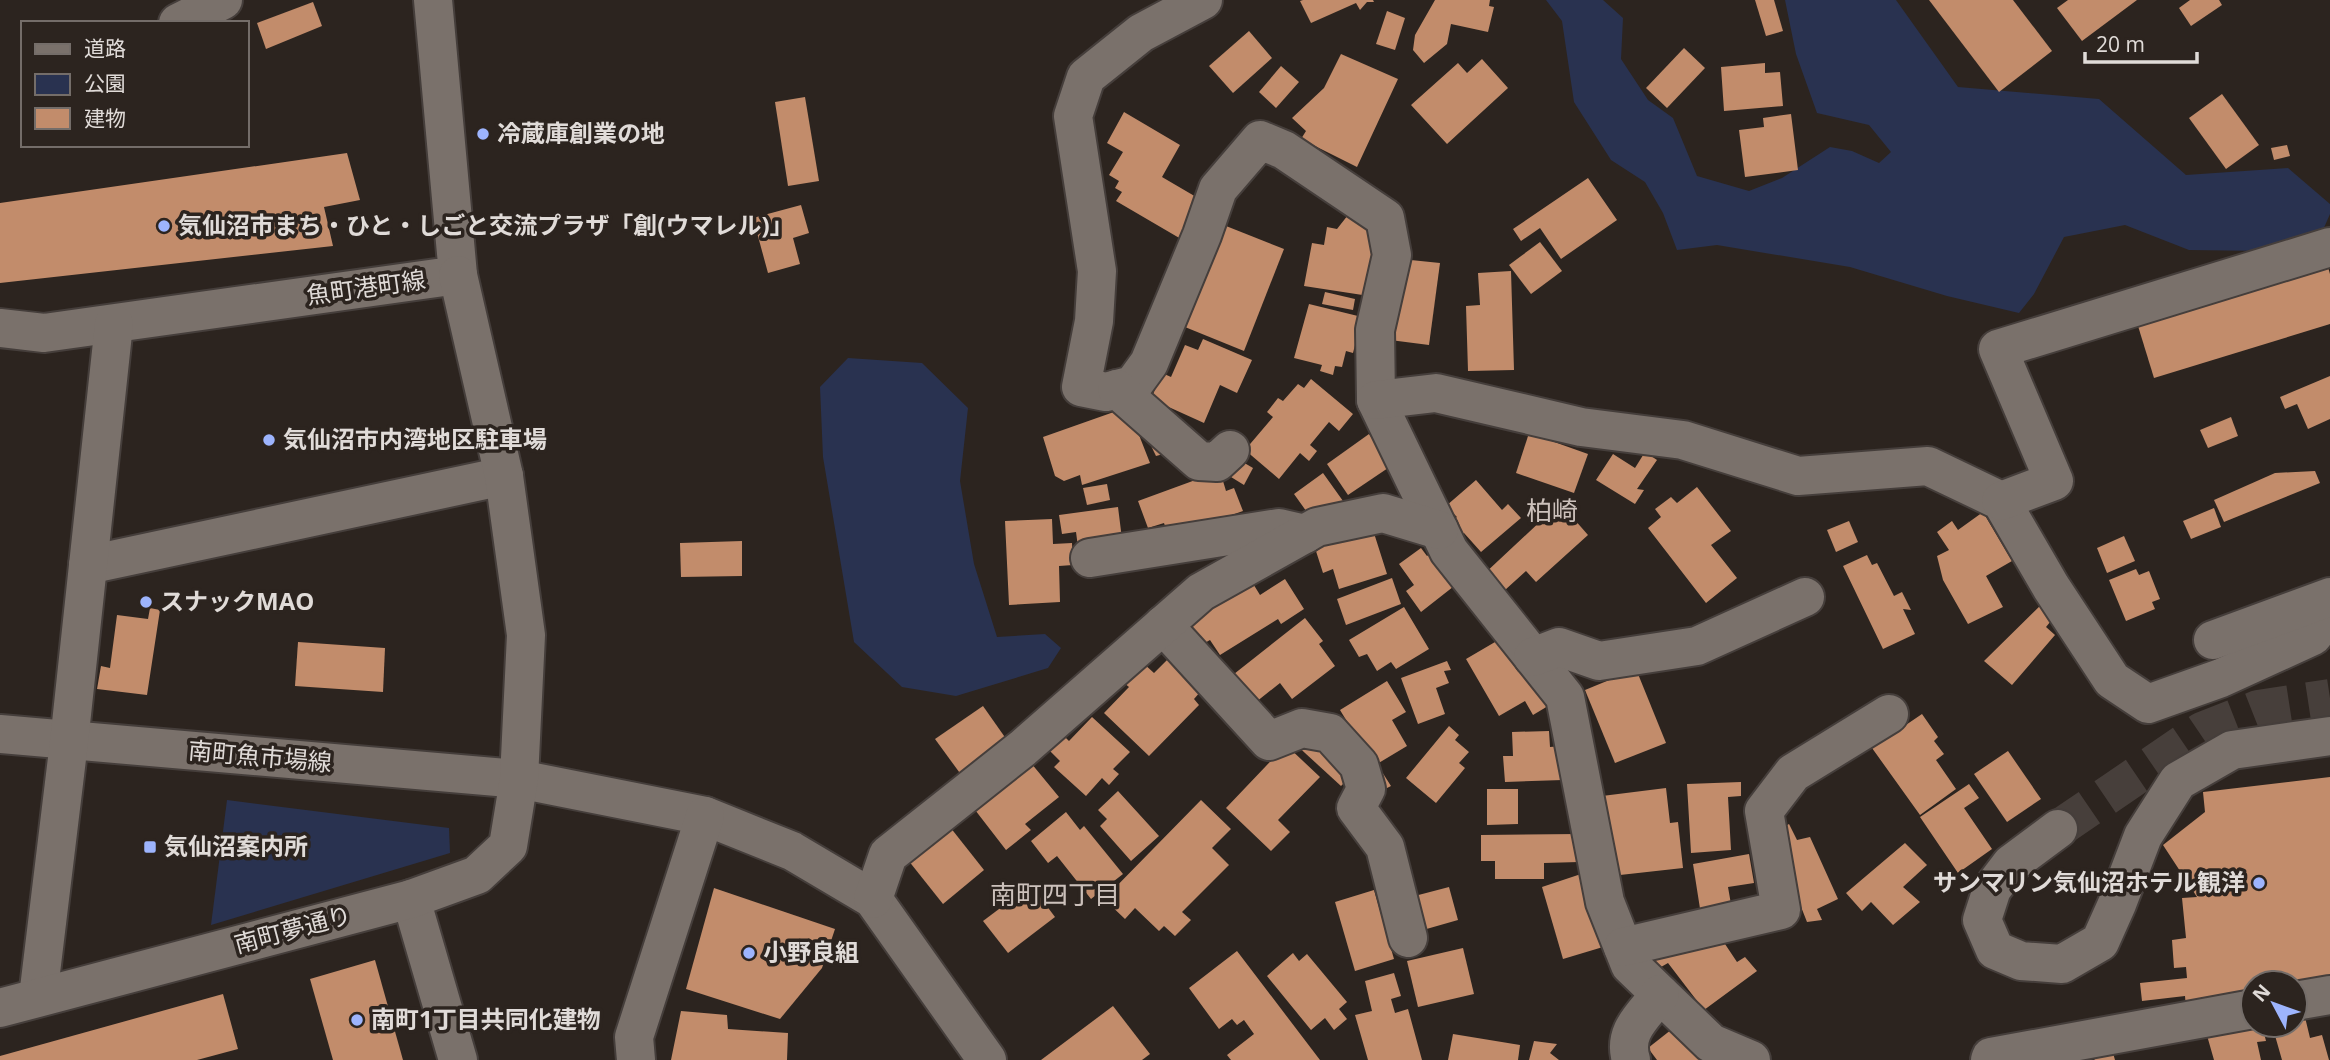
<svg xmlns="http://www.w3.org/2000/svg" width="2330" height="1060" font-family="'Open Sans','Noto Sans JP',sans-serif">
<rect width="100%" height="100%" fill="#2c241f"/>
<!-- green -->
<g fill="#293250">
<polygon points="1546,0 1603,0 1623,18 1621,59 1648,100 1673,118 1697,176 1749,191 1782,178 1830,147 1852,151 1879,163 1891,152 1869,125 1817,113 1796,54 1785,0 1896,0 1958,87 2099,99 2186,175 2288,168 2330,204 2330,214 2323,230 2266,251 2189,250 2125,225 2064,237 2034,294 2019,313 1947,296 1850,267 1717,245 1677,250 1663,213 1645,182 1611,160 1574,102 1562,21"/>
<polygon points="848,358 922,363 968,408 960,481 974,564 997,637 1045,634 1061,648 1048,668 956,696 902,687 854,642 823,457 820,387"/>
<polygon points="227,800 449,828 450,853 211,925"/>
</g>
<!-- building -->
<g fill="#c28c6b">
<polygon points="1303,0 1373,0 1374,2 1367,2 1360,10 1356,3 1311,23 1300,1"/>
<polygon points="1435,0 1490,0 1489,6 1494,7 1488,32 1451,24 1447,44 1424,63 1413,50 1415,35"/>
<polygon points="1755,0 1774,0 1783,31 1766,36"/>
<polygon points="1929,0 2013,0 2052,51 1999,92"/>
<polygon points="2068,0 2137,0 2082,41 2057,8"/>
<polygon points="2190,0 2219,0 2222,5 2191,26 2179,8"/>
<polygon points="313,2 322,26 266,49 257,23"/>
<polygon points="1387,11 1405,18 1395,50 1376,44"/>
<polygon points="1249,31 1272,58 1233,93 1209,66"/>
<polygon points="1684,48 1705,68 1667,108 1646,88"/>
<polygon points="1341,54 1398,79 1357,167 1301,139 1306,131 1292,118 1324,88"/>
<polygon points="1482,59 1508,88 1447,144 1411,105 1458,63 1467,73"/>
<polygon points="1765,63 1765,73 1780,72 1783,106 1724,111 1721,67"/>
<polygon points="1281,66 1299,82 1276,108 1259,92"/>
<polygon points="2222,94 2259,145 2226,169 2189,118"/>
<polygon points="805,97 819,181 788,186 775,102"/>
<polygon points="1124,112 1180,145 1162,177 1203,201 1181,239 1116,201 1122,192 1115,188 1119,181 1109,175 1123,152 1107,143"/>
<polygon points="1791,114 1798,170 1745,177 1739,130 1764,127 1763,118"/>
<polygon points="2287,145 2290,156 2274,160 2271,148"/>
<polygon points="347,153 360,200 324,207 333,246 0,283 0,203"/>
<polygon points="1588,178 1617,220 1561,259 1540,228 1521,241 1513,229"/>
<polygon points="801,205 809,233 793,238 800,264 768,273 753,218"/>
<polygon points="1348,215 1380,229 1369,296 1304,286 1312,243 1324,245 1327,227 1337,229"/>
<polygon points="1221,224 1284,249 1244,351 1180,325"/>
<polygon points="1540,242 1562,271 1531,294 1509,265"/>
<polygon points="1401,259 1440,263 1429,345 1390,340"/>
<polygon points="2328,267 2330,274 2330,324 2154,378 2138,326"/>
<polygon points="1511,271 1514,370 1468,371 1466,306 1480,305 1478,273"/>
<polygon points="1325,292 1355,299 1353,310 1322,304"/>
<polygon points="1309,304 1362,317 1353,353 1346,351 1342,367 1335,366 1333,375 1320,371 1322,365 1294,358"/>
<polygon points="1203,339 1252,360 1237,393 1220,385 1204,423 1151,399 1162,373 1171,377 1185,345 1198,350"/>
<polygon points="2330,376 2330,419 2308,429 2297,404 2285,409 2280,397"/>
<polygon points="1311,379 1353,414 1339,431 1329,422 1310,445 1317,451 1309,461 1300,453 1279,479 1245,450 1273,417 1267,412 1278,398 1283,401 1298,384 1304,388"/>
<polygon points="1128,407 1150,463 1082,485 1080,475 1064,481 1055,476 1043,437"/>
<polygon points="2231,417 2238,436 2208,448 2200,430"/>
<polygon points="1141,425 1171,452 1156,456"/>
<polygon points="1529,433 1588,454 1574,493 1516,473"/>
<polygon points="1369,434 1391,466 1348,495 1327,464"/>
<polygon points="1645,452 1657,460 1637,489 1644,490 1635,504 1596,480 1613,454 1635,468"/>
<polygon points="1241,461 1253,468 1244,485 1231,477"/>
<polygon points="1220,471 1226,491 1234,488 1243,511 1189,530 1186,523 1166,529 1164,523 1148,528 1138,501"/>
<polygon points="2315,471 2320,483 2224,522 2214,500 2275,473"/>
<polygon points="1323,473 1343,501 1328,511 1323,505 1309,515 1294,494"/>
<polygon points="1476,480 1502,510 1508,504 1521,518 1481,552 1464,533 1458,538 1447,525 1457,517 1446,506"/>
<polygon points="1107,484 1110,500 1087,505 1083,488"/>
<polygon points="1697,487 1731,531 1711,545 1737,578 1706,603 1648,528 1661,517 1655,509 1671,497 1677,503"/>
<polygon points="1560,503 1588,535 1536,582 1526,571 1505,590 1483,575"/>
<polygon points="1118,507 1123,547 1078,547 1076,532 1062,534 1059,515"/>
<polygon points="2214,508 2221,527 2191,539 2183,521"/>
<polygon points="1983,512 2012,561 1986,576 2003,607 1968,624 1943,580 1937,556 1949,550 1937,532 1952,521 1958,530"/>
<polygon points="1052,519 1053,544 1072,543 1073,565 1059,566 1060,602 1009,605 1005,521"/>
<polygon points="1849,521 1858,542 1836,552 1827,530"/>
<polygon points="1373,530 1387,574 1339,589 1333,569 1323,573 1315,548"/>
<polygon points="2124,536 2135,561 2107,573 2097,548"/>
<polygon points="742,541 742,576 681,577 680,543"/>
<polygon points="1421,548 1427,556 1434,551 1458,583 1421,612 1406,591 1414,585 1399,564"/>
<polygon points="1867,555 1872,565 1877,563 1894,596 1902,592 1911,610 1903,609 1915,634 1883,649 1843,566"/>
<polygon points="2136,569 2139,575 2149,571 2160,599 2152,602 2155,609 2126,621 2109,580"/>
<polygon points="1392,578 1401,604 1346,625 1337,599"/>
<polygon points="1285,579 1304,609 1281,624 1278,619 1220,655 1210,640 1201,645 1187,624 1252,582 1260,595"/>
<polygon points="2047,599 2055,616 2046,627 2055,635 2012,685 1984,661"/>
<polygon points="1404,607 1429,649 1396,669 1391,662 1377,671 1367,654 1359,657 1349,640"/>
<polygon points="150,608 160,610 147,695 97,689 101,666 110,668 117,615 148,619"/>
<polygon points="1305,618 1323,641 1319,644 1335,666 1292,699 1280,683 1256,702 1234,674"/>
<polygon points="1507,635 1548,706 1533,715 1525,701 1499,716 1466,659"/>
<polygon points="298,642 385,648 383,692 295,686"/>
<polygon points="1168,659 1201,691 1194,699 1199,705 1149,756 1104,713 1129,687 1124,683 1143,663 1154,673"/>
<polygon points="1447,661 1451,670 1444,671 1449,683 1436,688 1445,714 1418,724 1401,678"/>
<polygon points="1636,669 1666,743 1615,763 1585,690"/>
<polygon points="1387,681 1406,712 1392,720 1407,746 1377,764 1391,786 1379,792 1368,756 1340,710"/>
<polygon points="983,706 1009,743 962,776 935,739"/>
<polygon points="1922,714 1938,737 1934,741 1944,754 1936,760 1956,789 1920,815 1872,748"/>
<polygon points="1092,717 1130,752 1113,769 1119,774 1109,785 1102,778 1086,796 1054,767 1060,761 1049,750 1063,735 1069,741"/>
<polygon points="1449,726 1459,735 1455,740 1469,752 1459,763 1465,768 1436,803 1406,778"/>
<polygon points="1549,731 1550,747 1562,746 1563,780 1505,782 1503,756 1513,756 1512,732"/>
<polygon points="1293,742 1314,742 1351,776 1341,786"/>
<polygon points="1286,745 1320,777 1278,820 1290,832 1271,851 1226,808"/>
<polygon points="2008,751 2041,799 2007,822 1974,774"/>
<polygon points="1031,763 1059,797 1025,824 1031,830 1006,850 972,806"/>
<polygon points="2330,777 2330,984 2253,983 2253,997 2186,1008 2185,996 2142,1001 2140,983 2187,978 2186,967 2174,968 2172,940 2186,938 2182,898 2197,897 2163,845 2205,812 2203,792"/>
<polygon points="1741,782 1741,796 1728,797 1731,850 1691,853 1687,784"/>
<polygon points="1969,784 1979,798 1964,808 1992,849 1958,873 1920,817"/>
<polygon points="1666,788 1670,823 1678,822 1683,868 1611,876 1602,796"/>
<polygon points="1487,789 1518,789 1518,824 1487,825"/>
<polygon points="1118,791 1159,836 1131,861 1100,826 1107,819 1098,810"/>
<polygon points="1201,800 1231,829 1212,848 1229,865 1182,912 1191,920 1175,936 1164,926 1159,931 1135,908 1125,919 1104,899"/>
<polygon points="1066,812 1080,830 1084,826 1123,874 1091,899 1057,856 1048,863 1031,841"/>
<polygon points="1789,824 1797,840 1810,837 1838,899 1817,909 1822,920 1807,922 1783,861 1779,830"/>
<polygon points="950,827 984,870 943,904 908,860"/>
<polygon points="1579,834 1579,862 1544,863 1544,879 1495,879 1495,861 1481,861 1481,835"/>
<polygon points="1905,843 1927,865 1903,887 1920,902 1893,925 1871,902 1862,911 1846,893"/>
<polygon points="1749,854 1754,883 1728,887 1732,910 1701,915 1693,864"/>
<polygon points="1581,874 1603,947 1563,959 1542,887"/>
<polygon points="1031,885 1055,917 1008,953 983,921"/>
<polygon points="1449,887 1458,920 1416,932 1407,898"/>
<polygon points="714,888 835,929 822,968 780,1019 686,989"/>
<polygon points="1374,890 1394,959 1355,971 1335,902"/>
<polygon points="1703,937 1721,938 1737,962 1745,957 1757,971 1704,1010 1668,963 1661,967 1650,955 1671,947 1678,955"/>
<polygon points="1463,948 1474,994 1418,1007 1407,961"/>
<polygon points="1237,951 1320,1060 1231,1060 1227,1055 1254,1034 1244,1020 1237,1025 1232,1019 1219,1029 1189,988"/>
<polygon points="1293,953 1299,961 1307,954 1347,1002 1339,1009 1347,1019 1334,1030 1325,1018 1311,1030 1267,976"/>
<polygon points="375,960 403,1060 333,1060 310,979"/>
<polygon points="1394,973 1401,996 1391,999 1395,1013 1408,1009 1422,1060 1368,1060 1355,1015 1372,1011 1365,981"/>
<polygon points="223,994 238,1049 197,1060 0,1060 0,1056"/>
<polygon points="1113,1006 1150,1054 1142,1060 1041,1060"/>
<polygon points="681,1011 727,1015 728,1029 788,1033 787,1060 671,1060"/>
<polygon points="2304,1013 2310,1038 2322,1035 2329,1060 2282,1060 2272,1025 2295,1025 2295,1015"/>
<polygon points="2262,1025 2266,1041 2257,1042 2261,1060 2214,1060 2206,1032"/>
<polygon points="1676,1026 1702,1060 1657,1060 1648,1048"/>
<polygon points="1453,1034 1520,1045 1518,1060 1448,1060"/>
<polygon points="1534,1041 1557,1044 1550,1053 1559,1060 1529,1060"/>
<polygon points="2113,1053 2115,1060 2095,1060 2094,1059"/>
</g>
<g fill="none" stroke-linecap="round" stroke-linejoin="round">
<!-- minor-tunnel -->
<polyline stroke="#473f3b" stroke-width="38" stroke-dasharray="38 19" stroke-linecap="butt" points="2058,829 2202,731 2258,709 2330,698"/>
<!-- minor casing -->
<g stroke="#453e3b" stroke-width="42">
<g id="minor">
<polyline points="1203,0 1141,33 1086,77 1073,116 1097,271 1094,321 1081,387 1106,392 1133,385 1149,363 1202,235 1218,189 1260,140 1284,150 1385,218 1392,255 1375,330 1376,400 1449,551 1565,697 1605,902 1630,965 1711,1043 1751,1060"/>
<polyline points="178,23 223,0"/>
<polyline points="0,328 44,333 458,275 433,0"/>
<polyline points="1117,389 1199,461 1217,462 1230,450"/>
<polyline points="1376,400 1436,393 1581,427 1683,440 1798,476 1928,466 2001,501 2051,587 2112,680 2148,704 2221,678 2313,636 2330,609"/>
<polyline points="2001,501 2054,481 1998,349 2330,247"/>
<polyline points="1090,558 1279,528 1305,534"/>
<polyline points="88,565 504,476"/>
<polyline points="1163,625 1269,741 1302,728 1330,733 1359,765 1366,789 1356,808 1385,847 1408,938"/>
<polyline points="2213,640 2330,597"/>
<polyline points="1533,657 1559,647 1599,661 1697,646 1805,597"/>
<polyline points="0,734 519,779 705,816 792,851 873,899 987,1060"/>
<polyline points="2058,829 2011,864 1992,889 1982,920 1995,950 2021,961 2062,964 2100,942 2117,904 2143,836 2178,781 2232,750 2330,736"/>
<polyline points="411,899 458,1060"/>
<polyline points="873,899 888,855 1023,748 1201,592 1317,527 1383,513 1439,530"/>
<polyline points="1623,947 1781,910 1764,811 1793,773 1889,714"/>
<polyline points="38,997 69,742 114,324"/>
<polyline points="2295,1001 2330,995"/>
<polyline points="0,1008 411,899 477,875 508,846 519,779 526,635 504,476 458,275"/>
<polyline points="636,1060 634,1037 705,816"/>
<path d="M1631 1060C1622 1031 1644 1016 1660 994"/>
<polyline points="1990,1060 1991,1057 2253,1009"/>
</g>
</g>
<!-- minor -->
<use href="#minor" stroke="#7a716b" stroke-width="38"/>
</g>
<!-- markers -->
<g fill="#9db4fd" stroke="#2c241f" stroke-width="2.5">
<circle cx="483" cy="134" r="7"/>
<circle cx="164" cy="226" r="7"/>
<circle cx="269" cy="440" r="7"/>
<circle cx="146" cy="602" r="7"/>
<rect x="143" y="840" width="14" height="14" rx="3.5"/>
<circle cx="2259" cy="883" r="7"/>
<circle cx="749" cy="953" r="7"/>
<circle cx="357" cy="1020" r="7"/>
</g>
<g text-anchor="middle" stroke-width="7" stroke-linejoin="round" paint-order="stroke">
<!-- poi labels -->
<g font-size="24" font-weight="bold" fill="#e0dbd8" stroke="#2c241f" text-anchor="start">
<text x="497" y="142">冷蔵庫創業の地</text>
<text x="178" y="234">気仙沼市まち・ひと・しごと交流プラザ「創(ウマレル)」</text>
<text x="283" y="448">気仙沼市内湾地区駐車場</text>
<text x="160" y="610">スナックMAO</text>
<text x="164" y="855">気仙沼案内所</text>
<text x="2245" y="891" text-anchor="end">サンマリン気仙沼ホテル観洋</text>
<text x="763" y="961">小野良組</text>
<text x="371" y="1028">南町1丁目共同化建物</text>
</g>
<!-- street labels -->
<g font-size="24" fill="#e0dbd8" stroke="#2c241f">
<text transform="translate(366 288) rotate(-8)" y="8">魚町港町線</text>
<text transform="translate(260 757) rotate(5)" y="8">南町魚市場線</text>
<text transform="translate(293 930) rotate(-15)" y="8">南町夢通り</text>
</g>
<!-- neighbourhood labels -->
<g font-size="26" fill="#ccc1bb" stroke="#2c241f">
<text x="1552" y="520">柏崎</text>
<text x="1055" y="904">南町四丁目</text>
</g>
</g>
<!-- legend -->
<rect x="21" y="21" width="228" height="126" fill="#2c241f" stroke="#746d69" stroke-width="2"/>
<rect x="35" y="44" width="35" height="10" fill="#7a716b" stroke="#746d69" stroke-width="2"/>
<text x="84" y="56" font-size="21" fill="#e0dbd8">道路</text>
<rect x="35" y="74" width="35" height="21" fill="#293250" stroke="#746d69" stroke-width="2"/>
<text x="84" y="91" font-size="21" fill="#e0dbd8">公園</text>
<rect x="35" y="108" width="35" height="21" fill="#c28c6b" stroke="#746d69" stroke-width="2"/>
<text x="84" y="126" font-size="21" fill="#e0dbd8">建物</text>
<!-- north arrow -->
<g transform="translate(2274 1004) rotate(311)"><circle r="33" fill="#2c241f" stroke="#746d69" stroke-width="2"/>
<path d="M0-5L12 26L0 18L-12 26Z" fill="#9db4fd"/>
<text y="-10" font-size="19" font-weight="bold" text-anchor="middle" fill="#e0dbd8">N</text>
</g>
<!-- scale -->
<path d="M2085 52v10h112v-10" fill="none" stroke="#e0dbd8" stroke-width="3.5"/>
<text x="2096" y="52" font-size="21" fill="#e0dbd8" stroke="#2c241f" stroke-width="5" paint-order="stroke">20 m</text>
</svg>
